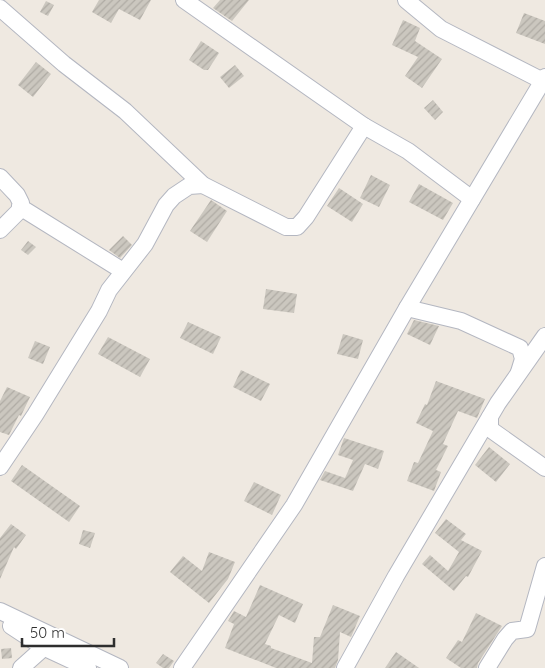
<svg xmlns="http://www.w3.org/2000/svg" width="545" height="668" font-family="Quicksand,sans-serif">
<defs>
<pattern id="building-hatch" width="6" height="6" patternUnits="userSpaceOnUse" patternTransform="scale(1.25)"><rect width="6" height="6" fill="#cbc7bf"/><path d="M-1 1l2-2M0 6l6-6M5 7l2-2" fill="none" stroke="#afaba4"/></pattern>
</defs>
<rect width="100%" height="100%" fill="#efe9e1"/>
<!-- building -->
<g fill="url(#building-hatch)">
<polygon points="99,0 151,0 140,20 119,9 111,23 92,12"/>
<polygon points="220,0 249,0 232,21 213,8"/>
<polygon points="46,1 54,5 48,16 40,12"/>
<polygon points="524,13 545,21 545,44 516,33"/>
<polygon points="403,20 420,28 415,41 442,59 422,88 405,76 418,57 392,45"/>
<polygon points="201,41 219,53 208,70 204,70 189,60"/>
<polygon points="36,62 51,74 33,97 18,85"/>
<polygon points="235,65 244,76 229,88 220,77"/>
<polygon points="433,100 443,112 435,120 424,108"/>
<polygon points="371,175 390,185 379,207 360,198"/>
<polygon points="419,184 453,203 443,220 409,202"/>
<polygon points="339,188 363,204 352,222 327,206"/>
<polygon points="211,200 227,211 207,242 190,231"/>
<polygon points="123,236 132,245 120,258 109,250"/>
<polygon points="28,241 36,247 28,255 21,250"/>
<polygon points="266,289 297,294 294,313 263,309"/>
<polygon points="414,320 439,326 430,345 407,334"/>
<polygon points="188,322 221,337 213,354 180,338"/>
<polygon points="343,334 363,340 358,359 337,354"/>
<polygon points="108,337 150,359 140,377 98,354"/>
<polygon points="35,341 50,347 43,364 28,358"/>
<polygon points="241,370 270,384 261,401 233,387"/>
<polygon points="436,381 485,399 477,418 458,411 443,444 448,446 436,470 441,472 434,491 407,481 414,462 418,463 433,431 416,423 425,404 427,405"/>
<polygon points="7,387 30,397 21,416 19,415 9,435 0,432 0,401"/>
<polygon points="344,438 384,451 378,469 365,464 353,491 320,480 325,471 345,478 353,460 338,455"/>
<polygon points="489,447 510,464 496,482 475,465"/>
<polygon points="22,465 80,506 69,522 11,481"/>
<polygon points="254,482 281,495 272,515 244,501"/>
<polygon points="446,519 466,534 461,540 482,551 468,577 466,576 454,591 422,564 430,555 448,571 459,552 435,533"/>
<polygon points="11,524 26,535 16,549 14,547 0,579 0,538"/>
<polygon points="83,530 95,533 90,548 79,544"/>
<polygon points="209,552 235,562 228,579 209,603 170,572 183,556 202,571"/>
<polygon points="260,585 303,604 295,623 279,615 265,644 271,646 271,648 312,663 314,637 320,637 333,605 360,616 351,637 340,632 338,660 335,668 276,668 225,648 234,624 228,621 234,611 246,617"/>
<polygon points="476,613 502,626 478,663 477,668 461,668 446,658 458,640 462,642"/>
<polygon points="11,648 12,658 2,659 1,649"/>
<polygon points="396,652 419,668 385,668"/>
<polygon points="163,654 174,661 169,668 163,668 156,663"/>
</g>
<g fill="none" stroke-linecap="round" stroke-linejoin="round">
<!-- minor casing -->
<g stroke="#b4b7c1" stroke-width="18">
<g id="minor">
<polyline points="184,0 364,126 408,151 472,199"/>
<polyline points="406,0 441,29 543,81"/>
<polyline points="0,8 64,64 125,111 203,185 286,227 297,227 306,217 364,126"/>
<polyline points="0,177 17,195 21,203 19,211 0,230"/>
<polyline points="20,207 123,271"/>
<polyline points="407,308 461,321 520,348 523,359 519,372"/>
<polyline points="490,417 490,429 545,468"/>
<polyline points="0,467 35,415 99,311 109,290 145,244 166,205 174,196 189,186 203,185"/>
<polyline points="0,611 120,668"/>
<polyline points="11,626 43,647 88,668"/>
<polyline points="21,668 40,651 46,638"/>
<polyline points="182,668 294,505 407,308 545,77"/>
<polyline points="345,668 396,576 498,403 545,336"/>
<polyline points="487,668 505,639 512,631 527,629 545,566"/>
</g>
</g>
<!-- minor -->
<use href="#minor" stroke="#fff" stroke-width="16"/>
</g>
<!-- scale -->
<path d="M22 638v8h92v-8" fill="none" stroke="#2e2e2e" stroke-width="2.5"/>
<text x="30" y="638" font-size="15" fill="#2e2e2e" stroke="#ffffff" stroke-width="4" paint-order="stroke">50 m</text>
</svg>
